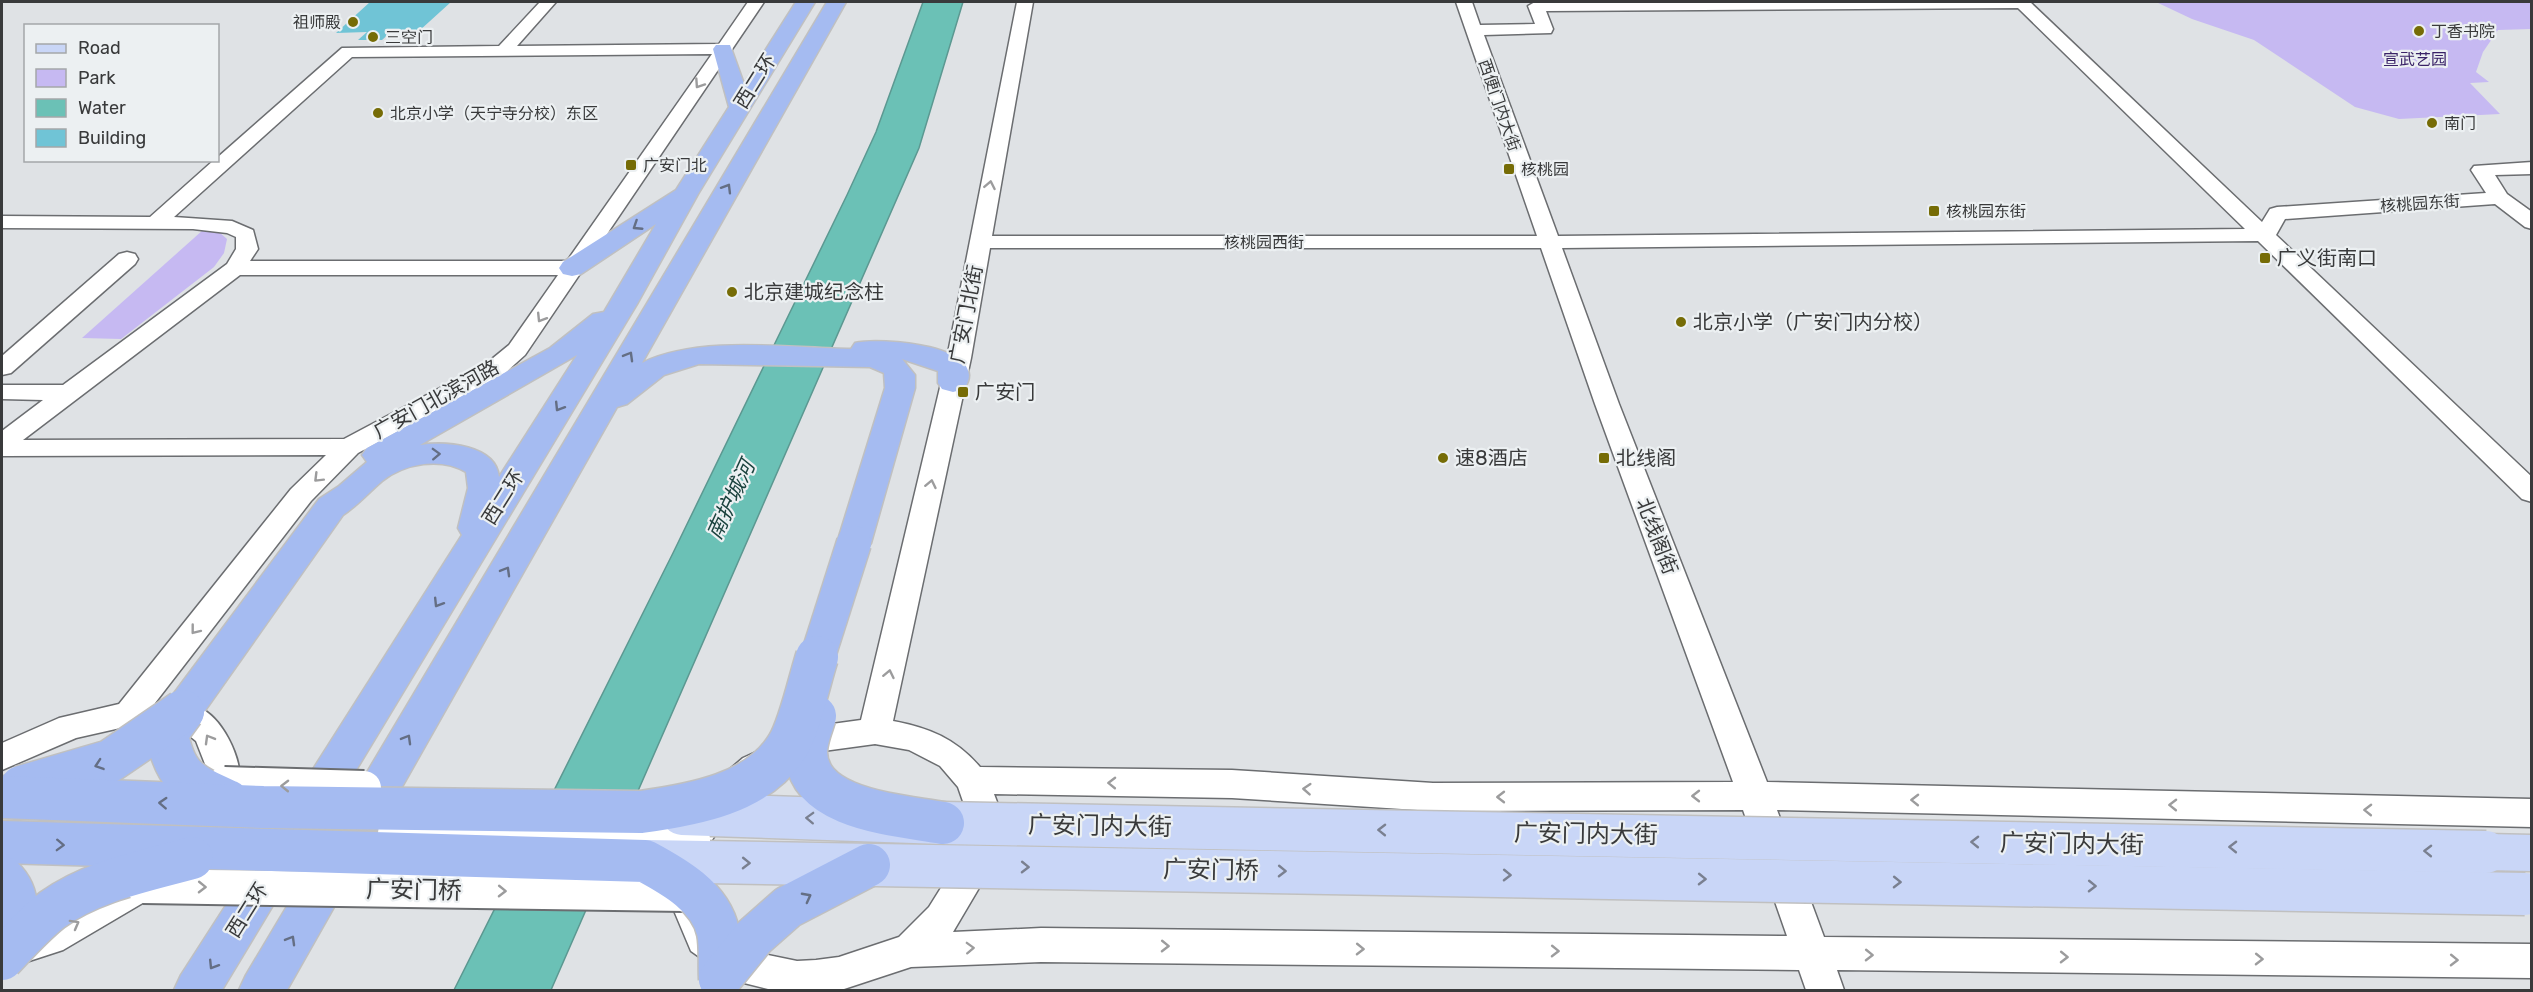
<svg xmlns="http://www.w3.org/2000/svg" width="2533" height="992" font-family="Rubik,'Noto Sans SC',sans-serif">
<rect width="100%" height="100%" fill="#dfe2e5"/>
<!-- green -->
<g fill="#c6b9f2">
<polygon points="2156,2 2531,2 2531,29 2498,30 2483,52 2476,72 2489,82 2470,83 2500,114 2399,119 2355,107 2254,40 2192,19"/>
<polygon points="203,230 219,232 227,239 224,253 214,267 121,339 82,338"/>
</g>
<!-- water -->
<polygon fill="#6bc1b6" stroke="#5c9891" stroke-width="1.5" points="923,2 963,2 919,148 551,990 454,990 673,553 847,195 876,132"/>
<!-- building -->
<polygon fill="#70c4d6" points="370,2 451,2 419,31 391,32 382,40 358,40 367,32 336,33"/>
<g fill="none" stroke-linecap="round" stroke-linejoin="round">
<!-- minor casing -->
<g stroke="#6b6d70" stroke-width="3">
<g id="minor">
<path d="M540 2H556L517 46 719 44 748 2H764L525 355 505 373 358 453 311 501 155 703C169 704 185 702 198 707 222 717 241 756 240 782 240 791 230 803 225 811L213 815 201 811 196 801 207 782 205 764 196 741 181 729 129 726 76 738 2 770V743L59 718 119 704 291 489 326 455 2 456V431L43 400 2 399V385H63L227 264 236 249V237L227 233 193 229 2 228V216L150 217 214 160H218V157L342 48 499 46ZM712 54 567 261H250L258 249 253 230 232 221 174 217 352 57ZM240 275H558L509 345 487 363 344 439 23 440Z"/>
<path d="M1017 2H1033L992 236H1537L1456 2H1472L1480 25 1535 24 1528 6 1535 2H2030L2262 222 2270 209 2277 207 2486 193 2471 170 2474 166 2532 162V174L2495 175 2507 194 2532 212V229L2525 227 2495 204 2285 219 2276 235 2532 477V502L2522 499 2258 241 1562 248 1619 404 1767 782 2532 799V827L1777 810 1824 937 2532 944V978L1837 970 1844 990H1806L1799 970 1041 962 911 967 841 990H772L732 980 691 951 667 894 676 840 681 830 710 786 743 758 810 727 861 720 947 358ZM2018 8 2245 229 1558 236 1484 35 1551 33 1553 29 1546 11ZM990 248H1541L1595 404 1733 782 1433 783 1232 770 980 767C956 739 930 728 893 721L971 358ZM875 744 909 750 940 766 958 787 966 810 964 851 929 907 899 937 839 957 816 960 797 961 753 952 718 928 703 894 710 843 734 806 767 776 816 752ZM994 794 1232 798 1433 811 1743 810 1787 936 1041 928 953 932 999 854 1000 810Z"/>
<polygon points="127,252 135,254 138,259 135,264 11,373 2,375 2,356 119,254"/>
<polygon points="145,868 158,872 163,883 158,894 63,950 20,964 7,959 2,947 7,935 41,924"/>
</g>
</g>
<!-- major casing -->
<g stroke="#c0c0c0" stroke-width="3">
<polygon id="major" points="2486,834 2532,835 2532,871 2486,870 2471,865 2465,852 2471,839"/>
</g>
<!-- highway casing -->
<g stroke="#c0c0c0" stroke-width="3">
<g id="highway">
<path d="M796 2H815L698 194 637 304 326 820 311 825 296 820 290 808 296 796 462 535 458 528 468 488 466 472C441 457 405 463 382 481 368 493 358 505 343 515L197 722 183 726 169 722 164 711 169 700 319 499 339 486 367 462 362 455 367 448 550 348 593 314 604 312 656 224 581 274 572 276 563 274 559 268 563 262 676 190 729 107 713 49 716 45H730L744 84ZM577 355 499 477C496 445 446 441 420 445Z"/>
<path d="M827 2H846L642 363C699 335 788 348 851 349L855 343C879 337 994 345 964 389L953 392 942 389 938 383V371L902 359 915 375V388L871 543 866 551 854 555 842 551 837 543 885 388 884 373 870 367 699 364 664 375 627 404 617 407 287 990H239L246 975Z"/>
<polygon points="274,848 289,854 296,867 222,990 174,990 181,975 259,854"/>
</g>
</g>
<!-- minor -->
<use href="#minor" fill="#fff" fill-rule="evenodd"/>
<!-- major -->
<use href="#major" fill="#c9d6f7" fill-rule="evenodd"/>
<!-- highway -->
<use href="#highway" fill="#a5bbf1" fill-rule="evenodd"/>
<!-- minor-bridge casing -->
<g stroke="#6b6d70" stroke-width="38" stroke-linecap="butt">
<g id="minor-bridge">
<polyline points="224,784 364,788"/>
<polyline points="395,833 693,840"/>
<polyline points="143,886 685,894"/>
</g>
</g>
<!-- major-bridge casing -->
<g stroke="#c0c0c0" stroke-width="45" stroke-linecap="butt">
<g id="major-bridge">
<polyline points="682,814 943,823 2486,852"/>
<polyline points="645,861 2525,894"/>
</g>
</g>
<!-- highway-bridge-far1 casing -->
<g stroke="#c0c0c0" stroke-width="37" stroke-linecap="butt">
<polyline id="highway-bridge-far1" points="817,659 854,543"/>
</g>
<!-- highway-bridge casing -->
<g stroke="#c0c0c0" stroke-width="45" stroke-linecap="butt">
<g id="highway-bridge">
<path d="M183 711 167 733C174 777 190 784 228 801"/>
<path d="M815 716C811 728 806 740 806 752 807 811 900 815 943 823"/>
<polyline points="21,787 110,761 183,711"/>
<path d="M2 797 263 807 641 812C692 805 759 794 788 745 800 725 809 682 817 657"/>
<path d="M2 842 645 861C673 876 711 897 718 932 721 947 719 963 720 979"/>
<path d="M2 877C25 899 15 924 3 950"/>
<path d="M2 959C18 942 34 924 52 910 92 881 145 871 192 858"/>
<polyline points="720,979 754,937 788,907 869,865"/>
</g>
</g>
<!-- minor-bridge -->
<use href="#minor-bridge" stroke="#fff" stroke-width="34"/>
<!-- major-bridge -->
<use href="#major-bridge" stroke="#c9d6f7" stroke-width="42"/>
<!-- highway-bridge-far1 -->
<use href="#highway-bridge-far1" stroke="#a5bbf1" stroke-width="34"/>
<!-- highway-bridge -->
<use href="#highway-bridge" stroke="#a5bbf1" stroke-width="42"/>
</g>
<!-- one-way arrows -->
<defs><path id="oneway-chevron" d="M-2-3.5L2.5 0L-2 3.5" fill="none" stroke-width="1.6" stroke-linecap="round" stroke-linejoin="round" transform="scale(1.5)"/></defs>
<g stroke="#9c9c9d">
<use href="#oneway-chevron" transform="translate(699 84) rotate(124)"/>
<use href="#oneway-chevron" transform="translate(990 185) rotate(-79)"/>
<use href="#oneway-chevron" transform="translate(541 318) rotate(122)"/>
<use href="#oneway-chevron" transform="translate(318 478) rotate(135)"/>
<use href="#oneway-chevron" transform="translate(931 484) rotate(-78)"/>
<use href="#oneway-chevron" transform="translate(195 630) rotate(128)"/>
<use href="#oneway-chevron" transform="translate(889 674) rotate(-78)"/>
<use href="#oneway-chevron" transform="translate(209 739) rotate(-120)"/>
<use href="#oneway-chevron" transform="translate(1112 783) rotate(-179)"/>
<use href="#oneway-chevron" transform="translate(285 786) rotate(-179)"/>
<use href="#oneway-chevron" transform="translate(1307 789) rotate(-176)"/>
<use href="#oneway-chevron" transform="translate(1696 796) rotate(180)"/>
<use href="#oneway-chevron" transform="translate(1501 797) rotate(180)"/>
<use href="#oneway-chevron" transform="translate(1915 800) rotate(-179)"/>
<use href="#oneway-chevron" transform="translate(2173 805) rotate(-179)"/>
<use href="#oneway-chevron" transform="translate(2368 810) rotate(-179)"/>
<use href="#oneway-chevron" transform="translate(202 887) rotate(1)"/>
<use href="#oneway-chevron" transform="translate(502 891) rotate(1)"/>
<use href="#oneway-chevron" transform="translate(75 924) rotate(-29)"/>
<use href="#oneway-chevron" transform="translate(1165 946) rotate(1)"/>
<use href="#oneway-chevron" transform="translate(970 948) rotate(-2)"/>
<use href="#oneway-chevron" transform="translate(1360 949) rotate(1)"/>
<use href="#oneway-chevron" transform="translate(1555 951) rotate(1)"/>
<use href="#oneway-chevron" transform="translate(1869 955) rotate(1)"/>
<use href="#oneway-chevron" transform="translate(2064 957) rotate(1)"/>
<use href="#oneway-chevron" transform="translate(2259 959) rotate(1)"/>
<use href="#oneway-chevron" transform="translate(2454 960) rotate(1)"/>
</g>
<g stroke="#646e84">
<use href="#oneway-chevron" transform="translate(727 188) rotate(-59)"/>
<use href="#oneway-chevron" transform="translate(637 226) rotate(147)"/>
<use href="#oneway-chevron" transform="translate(629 356) rotate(-60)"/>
<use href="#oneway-chevron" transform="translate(559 407) rotate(122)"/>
<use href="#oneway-chevron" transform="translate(436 454) rotate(-2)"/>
<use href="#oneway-chevron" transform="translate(506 571) rotate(-60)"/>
<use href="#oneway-chevron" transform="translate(438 603) rotate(122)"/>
<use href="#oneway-chevron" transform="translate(407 739) rotate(-60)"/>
<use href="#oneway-chevron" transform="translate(99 765) rotate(161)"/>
<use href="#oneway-chevron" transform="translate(163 803) rotate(-177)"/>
<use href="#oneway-chevron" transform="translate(60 845) rotate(2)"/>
<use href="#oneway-chevron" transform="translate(807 897) rotate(-28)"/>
<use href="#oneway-chevron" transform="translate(291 940) rotate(-60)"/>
<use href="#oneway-chevron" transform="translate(213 965) rotate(122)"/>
</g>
<g stroke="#7a8090">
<use href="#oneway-chevron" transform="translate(810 818) rotate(-178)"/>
<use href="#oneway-chevron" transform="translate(1382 830) rotate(-179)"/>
<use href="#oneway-chevron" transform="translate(1975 842) rotate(-179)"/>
<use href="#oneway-chevron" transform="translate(2233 847) rotate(-179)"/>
<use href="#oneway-chevron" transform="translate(2428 851) rotate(-179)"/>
<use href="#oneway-chevron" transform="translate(746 863) rotate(1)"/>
<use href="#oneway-chevron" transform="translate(1025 867) rotate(1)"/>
<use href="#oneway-chevron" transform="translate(1282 871) rotate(1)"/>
<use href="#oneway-chevron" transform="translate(1507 875) rotate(1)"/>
<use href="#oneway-chevron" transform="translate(1702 879) rotate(1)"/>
<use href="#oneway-chevron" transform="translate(1897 882) rotate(1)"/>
<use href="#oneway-chevron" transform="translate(2092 886) rotate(1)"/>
</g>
<!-- markers -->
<g fill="#766c06" stroke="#ecf0f2" stroke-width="2">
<circle cx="353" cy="22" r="6"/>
<circle cx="2419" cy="31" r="6"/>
<circle cx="373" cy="37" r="6"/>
<circle cx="378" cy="113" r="6"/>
<circle cx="2432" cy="123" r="6"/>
<rect x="625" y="159" width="12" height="12" rx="3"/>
<rect x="1503" y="163" width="12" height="12" rx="3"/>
<rect x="1928" y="205" width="12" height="12" rx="3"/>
<rect x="2259" y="252" width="12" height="12" rx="3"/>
<circle cx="732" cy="292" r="6"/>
<circle cx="1681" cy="322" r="6"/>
<rect x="957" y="386" width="12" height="12" rx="3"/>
<circle cx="1443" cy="458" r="6"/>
<rect x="1598" y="452" width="12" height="12" rx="3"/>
</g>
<g text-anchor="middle" stroke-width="4.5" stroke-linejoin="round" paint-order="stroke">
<!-- far-poi labels -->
<g font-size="16" fill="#393a3b" stroke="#ecf0f2" text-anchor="start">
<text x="341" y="28" text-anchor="end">祖师殿</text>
<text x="2431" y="37">丁香书院</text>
<text x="385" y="43">三空门</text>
<text x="390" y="119">北京小学（天宁寺分校）东区</text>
<text x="2444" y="129">南门</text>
<text x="643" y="171">广安门北</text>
<text x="1521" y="175">核桃园</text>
<text x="1946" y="217">核桃园东街</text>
</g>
<!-- far-park labels -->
<g font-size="16" fill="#392267" stroke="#ecf0f2">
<text x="2415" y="65">宣武艺园</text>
</g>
<!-- far-street labels -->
<g font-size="16" fill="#393a3b" stroke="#ecf0f2">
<text transform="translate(1500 105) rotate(71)" y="6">西便门内大街</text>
<text transform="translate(2420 203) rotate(-4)" y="6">核桃园东街</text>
<text x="1264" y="248">核桃园西街</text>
</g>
<!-- street labels -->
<g font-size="20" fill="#393a3b" stroke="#ecf0f2">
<text transform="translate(755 81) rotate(-58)" y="7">西二环</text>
<text transform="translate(966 314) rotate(-79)" y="7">广安门北街</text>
<text transform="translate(436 399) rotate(-29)" y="7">广安门北滨河路</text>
<text transform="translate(503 497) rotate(-58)" y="7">西二环</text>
<text transform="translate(1657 536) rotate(69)" y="7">北线阁街</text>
<text transform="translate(247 910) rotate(-58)" y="7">西二环</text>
</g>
<!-- poi labels -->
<g font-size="20" fill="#393a3b" stroke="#ecf0f2" text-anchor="start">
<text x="2277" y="265">广义街南口</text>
<text x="744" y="299">北京建城纪念柱</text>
<text x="1693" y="329">北京小学（广安门内分校）</text>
<text x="975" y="399">广安门</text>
<text x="1455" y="465">速8酒店</text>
<text x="1616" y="465">北线阁</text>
</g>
<!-- water labels -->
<g font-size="21" font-style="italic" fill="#1b433e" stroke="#ecf0f2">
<text transform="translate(731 500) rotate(-65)" y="7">南护城河</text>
</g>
<!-- near-street labels -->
<g font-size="24" fill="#393a3b" stroke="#ecf0f2">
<text transform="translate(1100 826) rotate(1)" y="8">广安门内大街</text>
<text transform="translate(1586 834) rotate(1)" y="8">广安门内大街</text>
<text transform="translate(2072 844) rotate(1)" y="8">广安门内大街</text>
<text transform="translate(1211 870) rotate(1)" y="8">广安门桥</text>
<text transform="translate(414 890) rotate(1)" y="8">广安门桥</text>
</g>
</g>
<!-- border -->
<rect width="2533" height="992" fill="none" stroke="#393a3b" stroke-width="6"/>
<!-- legend -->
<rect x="24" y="24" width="195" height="138" fill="#ecf0f2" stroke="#a4a7a9" stroke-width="1.5"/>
<rect x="36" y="44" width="30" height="9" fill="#c9d6f7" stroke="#a4a7a9" stroke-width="1.5"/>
<text x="78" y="54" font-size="18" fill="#393a3b">Road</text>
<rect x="36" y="69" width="30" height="18" fill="#c6b9f2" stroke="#a4a7a9" stroke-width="1.5"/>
<text x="78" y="84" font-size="18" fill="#393a3b">Park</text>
<rect x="36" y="99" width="30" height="18" fill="#6bc1b6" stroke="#a4a7a9" stroke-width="1.5"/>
<text x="78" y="114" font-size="18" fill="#393a3b">Water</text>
<rect x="36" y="129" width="30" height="18" fill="#70c4d6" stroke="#a4a7a9" stroke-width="1.5"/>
<text x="78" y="144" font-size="18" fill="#393a3b">Building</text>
</svg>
